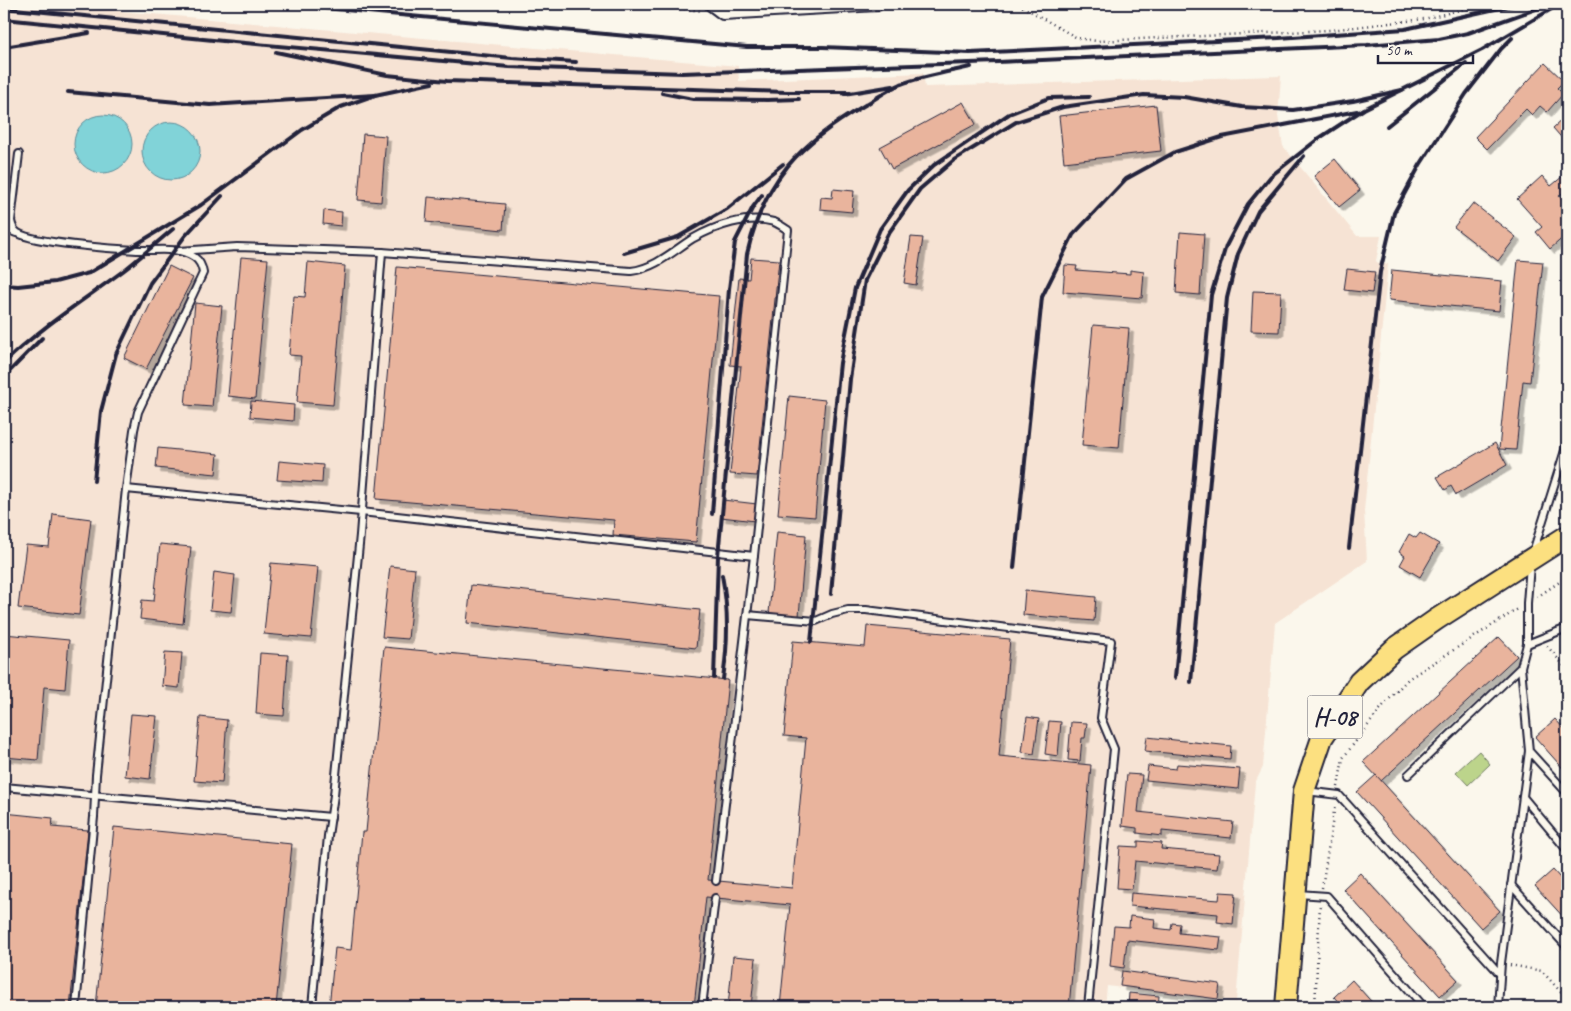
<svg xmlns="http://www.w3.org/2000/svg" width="1571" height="1011" font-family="Caveat,sans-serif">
<defs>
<filter id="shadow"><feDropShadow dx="4.5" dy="4.5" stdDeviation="0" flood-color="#0004"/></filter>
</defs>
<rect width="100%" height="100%" fill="#fbf7ec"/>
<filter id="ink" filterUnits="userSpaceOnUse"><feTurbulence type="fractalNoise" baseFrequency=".02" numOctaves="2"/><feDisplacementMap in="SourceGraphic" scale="10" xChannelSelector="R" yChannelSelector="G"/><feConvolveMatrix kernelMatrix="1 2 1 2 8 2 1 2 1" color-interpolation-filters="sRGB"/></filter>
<g filter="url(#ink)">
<!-- built -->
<polygon fill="#f6e3d4" points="4,4 41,4 738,66 739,81 923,73 925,87 1281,76 1278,116 1283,146 1357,236 1381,236 1376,261 1378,263 1388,264 1364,511 1367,561 1275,623 1263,767 1255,783 1236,1002 1107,986 1105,1007 4,1007"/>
<!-- green -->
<polygon fill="#bcd48b" stroke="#6f7b63" points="1479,751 1490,764 1468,785 1456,772"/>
<!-- water -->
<g fill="#81d3d8" stroke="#5b8c99">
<circle cx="103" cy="144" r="29"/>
<circle cx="171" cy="151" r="29"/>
</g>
<!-- building -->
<g fill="#e9b49d" stroke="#22223b" filter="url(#shadow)">
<polygon points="1545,63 1564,81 1557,88 1563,94 1547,112 1540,106 1532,115 1526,109 1487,149 1475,137"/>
<polygon points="963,102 976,124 892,169 880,147"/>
<polygon points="1156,105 1161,151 1064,162 1059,116"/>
<polygon points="1567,115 1567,144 1553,128"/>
<polygon points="363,134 386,136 381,202 358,200"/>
<polygon points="1335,159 1360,190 1339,207 1314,176"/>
<polygon points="1542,176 1551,186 1563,176 1567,182 1567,189 1559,196 1567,205 1567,234 1550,249 1536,232 1542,227 1517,199"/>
<polygon points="833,189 854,191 852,212 820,209 821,197 832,198"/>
<polygon points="428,197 505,204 503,230 426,222"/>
<polygon points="1473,203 1516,237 1498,261 1454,227"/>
<polygon points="324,210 342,212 341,226 323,224"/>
<polygon points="1180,232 1204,234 1200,295 1176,293"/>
<polygon points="911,237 923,238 916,285 904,283"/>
<polygon points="241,257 268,259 255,399 228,396"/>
<polygon points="751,258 779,260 757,476 730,474 741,366 730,365 739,278 749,279"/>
<polygon points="1518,260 1543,262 1530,382 1523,381 1516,450 1499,449"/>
<polygon points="308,262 345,266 333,405 297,402 301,356 289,355 294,296 305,297"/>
<polygon points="1065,265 1077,266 1076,270 1130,274 1130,270 1144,272 1142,298 1063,292"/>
<polygon points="169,266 193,278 146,369 124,358"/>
<polygon points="397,267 719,296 696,542 613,535 614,520 376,499"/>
<polygon points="1347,269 1375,272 1372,293 1344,290"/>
<polygon points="1392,270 1502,281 1499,311 1389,300"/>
<polygon points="1253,291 1281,292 1279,332 1251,331"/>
<polygon points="195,303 222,306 212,407 185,405"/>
<polygon points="1093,325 1129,328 1119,448 1082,445"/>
<polygon points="789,396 825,400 815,517 778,514"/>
<polygon points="251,401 294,405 293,421 250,417"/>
<polygon points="1495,443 1507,465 1456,495 1451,486 1445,490 1437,477"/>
<polygon points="158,448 218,454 216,474 156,468"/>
<polygon points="279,461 323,465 322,483 277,480"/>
<polygon points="723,500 757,504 755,521 721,517"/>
<polygon points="53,514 91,519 79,615 18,608 26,545 49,547"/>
<polygon points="777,532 806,535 799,616 769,613"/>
<polygon points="1420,533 1439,544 1420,577 1400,565 1405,556 1399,552 1409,534 1416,538"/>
<polygon points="160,544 191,547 183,624 140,619 142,600 154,601"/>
<polygon points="271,563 318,567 311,638 264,634"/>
<polygon points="390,566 415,569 408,639 382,637"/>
<polygon points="214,572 235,575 231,612 210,610"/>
<polygon points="471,585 700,610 696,648 467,623"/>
<polygon points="1025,590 1096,597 1094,621 1023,615"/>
<polygon points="867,626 1010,639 999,756 1091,765 1069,1007 780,1007 790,905 706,897 694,1007 329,1007 335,948 351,950 362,832 366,832 384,647 728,680 708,880 792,888 806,738 784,736 793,641 865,647"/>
<polygon points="4,634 69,640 65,689 44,687 38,760 4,757"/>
<polygon points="1499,637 1517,656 1381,781 1363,762"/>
<polygon points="165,652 182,653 179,688 162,686"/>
<polygon points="260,653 288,655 284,716 256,714"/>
<polygon points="131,714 157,716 150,779 125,776"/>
<polygon points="200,717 227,720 222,783 194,781"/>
<polygon points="1027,717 1039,719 1034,754 1022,752"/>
<polygon points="1555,719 1567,732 1567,773 1535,737"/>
<polygon points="1049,721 1061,722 1058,756 1045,754"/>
<polygon points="1071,722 1087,723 1085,738 1082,738 1080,761 1068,760"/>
<polygon points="1147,737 1231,746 1230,759 1145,751"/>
<polygon points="1177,764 1240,769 1238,789 1146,780 1148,766 1176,769"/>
<polygon points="1127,774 1142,775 1138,812 1233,822 1231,838 1162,831 1162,836 1137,833 1137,828 1122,826"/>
<polygon points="1376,775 1500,911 1481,928 1357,792"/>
<polygon points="4,813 53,818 52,827 88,830 70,1007 4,1007"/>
<polygon points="114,827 292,844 276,1007 96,1007"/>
<polygon points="1138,841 1162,843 1161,849 1219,854 1217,869 1135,861 1132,889 1117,888 1120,846 1138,847"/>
<polygon points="1553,870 1567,886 1567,921 1535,886"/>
<polygon points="1360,873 1458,980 1440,996 1343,889"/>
<polygon points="1220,892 1236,893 1233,924 1217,922 1218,914 1130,906 1131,893 1219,900"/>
<polygon points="1130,916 1155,919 1154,928 1171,930 1172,923 1180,924 1179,933 1221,937 1219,950 1127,940 1124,968 1110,966 1114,926 1129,927"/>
<polygon points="733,956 756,958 751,1007 728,1007"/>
<polygon points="1122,971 1220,984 1218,999 1120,986"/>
<polygon points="1352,980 1376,1007 1343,1007 1334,997"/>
<polygon points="1129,993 1159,996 1158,1007 1128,1007"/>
</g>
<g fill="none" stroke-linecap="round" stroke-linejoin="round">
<!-- lane casing -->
<g stroke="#22223b" stroke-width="10">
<g id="lane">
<path d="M19 154 11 221C12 226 13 230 18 233 34 243 115 249 137 250 155 251 178 246 194 257 200 261 202 266 203 273L138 412 134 430 126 489 96 775 94 817 76 1007"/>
<polyline points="4,228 16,233"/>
<path d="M179 251 237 247 382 252 631 271C655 268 672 252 692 239 715 226 748 214 774 222 779 224 783 227 788 230L754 556 716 881"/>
<polyline points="126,489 361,512 754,556"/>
<polyline points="1533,552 1567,444"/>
<polyline points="747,615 816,621 832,614 848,610 866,610 1111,641 1101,718 1114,749 1088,1007"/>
<polyline points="1527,644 1567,628"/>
<polyline points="1529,751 1567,793"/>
<polyline points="1408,775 1521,667"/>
<polyline points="4,787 331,817"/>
<polyline points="1306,791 1339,795 1500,974"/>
<polyline points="1523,797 1567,850"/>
<polyline points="1511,885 1567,947"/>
<polyline points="1298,894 1327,896 1424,1007"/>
<polyline points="312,1007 328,836 334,795 360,535 382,252"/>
<polyline points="702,1007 715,898"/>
<polyline points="1498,1007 1501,963 1529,751 1521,667 1527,644 1527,603 1530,565"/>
</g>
</g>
<!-- street casing -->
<g stroke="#22223b" stroke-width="16">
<polyline id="street" points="711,4 723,13 877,4"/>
</g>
<!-- primary casing -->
<g stroke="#22223b" stroke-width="24">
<polyline id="primary" points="1286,1007 1304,791 1322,738 1359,682 1394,649 1437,619 1567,536"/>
</g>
<!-- path -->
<g stroke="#22223b" stroke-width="2.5" stroke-dasharray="1 4" stroke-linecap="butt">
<polyline points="644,4 702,11"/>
<polyline points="1018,4 1077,38 1097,41 1330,30 1424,19 1484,4"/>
<polyline points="1537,597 1567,577"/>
<polyline points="1547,646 1567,669"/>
<polyline points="1338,787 1343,758 1382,707 1408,679 1518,609"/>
<polyline points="1322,888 1335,805"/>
<polyline points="1510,965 1542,971 1567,999"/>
<polyline points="1315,1007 1320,904"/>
</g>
<!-- lane -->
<use href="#lane" stroke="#fbf7ec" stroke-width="6"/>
<!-- street -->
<use href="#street" stroke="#fbf7ec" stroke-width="12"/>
<!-- primary -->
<use href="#primary" stroke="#fce080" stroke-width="20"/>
<!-- rail -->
<g stroke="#22223b" stroke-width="4">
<polyline points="281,4 747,47 823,47 970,53 1279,38 1405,29 1518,4"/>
<polyline points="4,8 512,58 576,62"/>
<polyline points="4,19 223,41 509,67 682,73 998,62 1367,45 1439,39 1468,33 1550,4"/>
<polyline points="4,47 89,33"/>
<polyline points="276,52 387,75 447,81 787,92 850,92"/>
<polyline points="68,92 210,105 375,95 432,83"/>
<polyline points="662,93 693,99 767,100 799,99"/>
<polyline points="844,94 893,86"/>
<polyline points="1387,126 1466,63"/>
<polyline points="624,253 678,237 727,209 783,164"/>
<polyline points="4,285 18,286 55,282 89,273 201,205 302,130 341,107 375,95"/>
<path d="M4 363C40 328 82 301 123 271 140 258 156 243 173 229"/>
<polyline points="4,377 42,338"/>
<polyline points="94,481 101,411 116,354 150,283 185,236 222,196"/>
<polyline points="712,514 729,289 735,242 753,207 762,195"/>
<polyline points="1349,548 1380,272 1394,213 1420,165 1466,94 1501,49 1512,38"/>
<polyline points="1014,568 1042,297 1073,235 1126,179 1175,152 1222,137 1357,111"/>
<path d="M722 575C729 612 728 643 723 679"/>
<polyline points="831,594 850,379 865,280 888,234 920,189 954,160 1016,122 1063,107 1144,95 1184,97 1242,107 1293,110 1353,101 1402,90"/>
<polyline points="811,642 840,363 855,288 880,229 908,190 934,165 1009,114 1049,98 1089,97"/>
<path d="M714 678 718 556 747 254C764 179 800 143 865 105 877 98 889 89 901 84 924 76 948 72 971 67"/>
<polyline points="1175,678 1211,295 1226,246 1248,204 1271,176 1318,139 1364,109 1482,50 1560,4"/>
<polyline points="1191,682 1227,298 1238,254 1258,211 1304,156"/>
</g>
</g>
</g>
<g text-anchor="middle" stroke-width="4" stroke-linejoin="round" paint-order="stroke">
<!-- shield labels -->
<rect fill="#fbf7ec" stroke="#636270" stroke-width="1" x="1307.5" y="695.5" width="55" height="43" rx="4"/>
<g font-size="24" font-weight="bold" fill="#22223b">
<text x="1335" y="725">Н-08</text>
</g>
</g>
<!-- margin -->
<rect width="1571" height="1011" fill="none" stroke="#fbf7ec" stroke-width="20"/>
<rect x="10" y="10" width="1551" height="991" fill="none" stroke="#22223b" stroke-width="2" filter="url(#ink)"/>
<!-- scale -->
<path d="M1378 55v8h95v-8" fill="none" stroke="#22223b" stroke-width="2.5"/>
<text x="1386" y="55" font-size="15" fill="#22223b" stroke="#fbf7ec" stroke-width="4" paint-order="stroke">50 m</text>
</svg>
